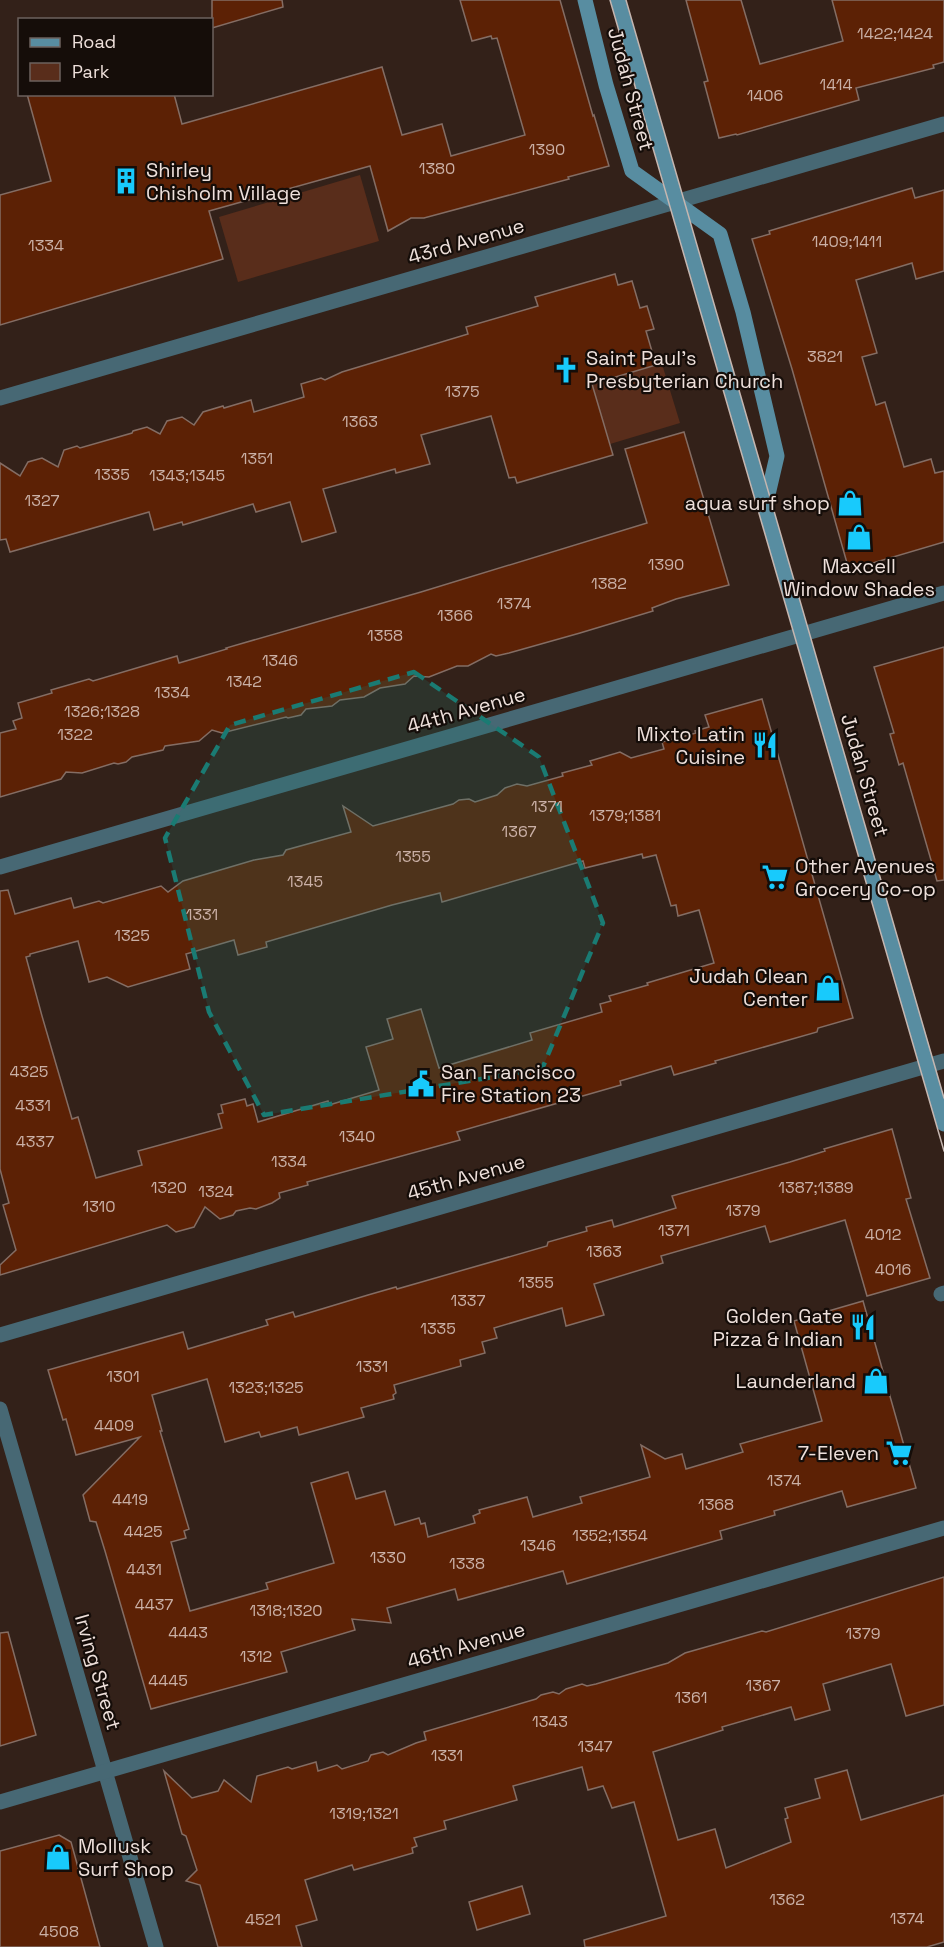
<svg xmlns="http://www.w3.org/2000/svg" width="944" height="1947" font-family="'Space Grotesk',sans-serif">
<rect width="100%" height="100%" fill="#332119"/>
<!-- green -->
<g fill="#592d1b">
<polygon points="360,175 379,241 238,282 219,217"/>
<polygon points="626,364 629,373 662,364 680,423 610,444 589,375"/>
</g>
<!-- building -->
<g fill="#5c2105" stroke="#846d64" stroke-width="1.5" fill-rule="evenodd">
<polygon points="212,0 282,0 283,7 212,28"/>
<polygon points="460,0 560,0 593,116 594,115 609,166 568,177 569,179 424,218 411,218 388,231 370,166 209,211 223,259 0,325 0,195 51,181 27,94 174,94 182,124 382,67 402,135 442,124 451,156 525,135 497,38 492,39 491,36 472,41"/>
<polygon points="686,0 741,0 760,64 843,41 832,0 944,0 944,62 933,65 934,68 856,88 859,100 737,135 736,134 719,138 704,82 708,81"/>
<polygon points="912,188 915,198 944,190 944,271 916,279 912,263 856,280 877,353 862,357 876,405 885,402 904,467 931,459 935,473 944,471 944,542 856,568 847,563 792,369 752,239 770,234 769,231"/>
<polygon points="615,274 618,285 632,281 640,308 647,306 654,329 646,331 656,365 592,384 613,455 517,483 515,477 509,478 491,416 421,435 430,464 396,473 395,469 323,489 336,532 302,542 290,502 256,512 253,504 183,525 182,522 154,530 149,512 10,552 6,539 0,540 0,463 20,476 28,462 42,458 58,467 64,450 77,446 80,448 132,433 133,431 147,427 160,434 167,421 182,417 194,425 203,412 223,406 224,408 251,400 254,412 304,397 301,384 321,378 325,380 342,372 468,334 466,327 538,306 535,297"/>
<polygon points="684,432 729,585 676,599 652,608 653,611 580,633 509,653 496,656 491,654 468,666 457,666 429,677 414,676 405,684 380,688 364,697 340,700 332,706 306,709 301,715 288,718 286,717 222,733 212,730 199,741 165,746 163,750 132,757 126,762 118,764 114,763 82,773 66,772 61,779 0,797 0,733 16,729 13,721 22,718 18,703 52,693 51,690 89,679 93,681 177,656 179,663 227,649 226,648 421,592 647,523 625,449"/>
<polygon points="944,647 944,880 937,881 903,763 899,765 890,734 894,733 874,667"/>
<path d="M762 699 853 1018 818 1028 817 1032 715 1061 716 1063 674 1075 671 1066 620 1081 621 1085 457 1132 460 1140 307 1182 308 1185 279 1193 280 1198 272 1203 256 1209 250 1208 236 1211 233 1215 220 1219 205 1207 194 1227 176 1232 167 1225 0 1275V1265L16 1250 3 1205 9 1203 0 1169V891L8 890 15 914 71 898 74 908 99 901 103 903 161 886 168 892 183 881 254 860 283 855 286 850 351 832 343 806 373 826 453 804 459 800 469 799 475 802 497 795 505 788 517 784 527 786 563 776 562 773 592 765 590 761 620 752 631 758 664 749 662 742 696 733 695 731 709 727 705 715ZM642 854 643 858 656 855 671 906 676 905 678 916 699 910 714 963 647 983 648 985 609 996 611 1001 600 1004 602 1012 530 1033 532 1040 439 1068 421 1009 387 1019 393 1039 366 1047 379 1090 329 1105 328 1101 258 1122 253 1104 247 1106 245 1099 221 1105 223 1113 218 1114 222 1128 138 1151 142 1165 96 1178 78 1117 72 1119 42 1016 26 957 30 956V954L78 941 89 982 107 977 128 987 190 969 186 954 234 940 238 955 267 947 266 942 392 905 440 893 442 902 583 861 585 868Z"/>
<polygon points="892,1129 911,1198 906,1199 930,1278 867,1296 845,1220 770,1242 765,1226 661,1256 663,1263 594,1284 604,1315 566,1326 562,1308 494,1328 497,1338 482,1342 485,1353 460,1360 461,1366 394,1385 396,1393 393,1395 394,1399 361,1408 364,1417 299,1435 297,1427 261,1437 259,1432 225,1442 207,1379 152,1395 162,1431 160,1431 189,1529 184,1531 186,1538 171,1542 190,1611 268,1589 266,1583 334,1563 311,1483 348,1472 356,1499 385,1491 395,1525 419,1518 421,1524 425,1523 428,1537 475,1523 473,1516 480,1513 479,1510 527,1497 533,1517 582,1503 580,1497 650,1477 641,1445 665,1459 682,1454 686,1469 743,1452 740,1444 822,1421 794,1321 863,1301 916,1488 847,1507 842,1491 774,1511 775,1515 720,1531 722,1539 567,1584 563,1571 458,1600 455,1589 387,1608 391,1623 352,1619 355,1630 281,1652 287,1672 151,1709 105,1551 96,1522 90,1521 83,1495 140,1437 76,1455 66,1419 63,1420 48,1370 183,1332 188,1349 268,1325 266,1320 293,1312 295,1317 368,1295 396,1287 397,1289 547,1246 548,1242 587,1231 586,1227 612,1220 614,1227 676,1208 672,1196 790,1162 825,1151 824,1149"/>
<polygon points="944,1577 944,1705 906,1716 891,1664 823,1684 830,1710 795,1720 791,1707 722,1727 723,1730 653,1752 678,1840 715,1829 726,1868 791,1842 785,1819 788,1818 785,1808 820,1798 815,1779 847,1770 861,1820 944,1795 944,1942 927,1947 585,1947 584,1940 666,1916 634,1802 612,1808 603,1786 588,1790 582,1767 513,1786 517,1800 444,1821 446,1829 414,1838 417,1846 412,1848 413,1853 354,1870 352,1865 305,1880 317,1920 296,1926 302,1947 218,1947 200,1885 186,1881 197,1870 186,1836 182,1834 164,1771 192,1798 218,1791 224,1780 251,1802 257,1776 288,1767 292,1769 316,1762 318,1771 337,1765 342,1769 368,1761 371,1755 383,1752 388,1755 416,1743 426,1740 424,1732 536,1699 541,1695 553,1692 559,1694 566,1689 582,1684 587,1686 596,1684 668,1663 685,1653 762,1631 766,1632"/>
<polygon points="8,1632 36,1735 0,1746 0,1633"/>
<polygon points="59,1835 71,1842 100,1947 0,1947 0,1851"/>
<polygon points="522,1886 530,1914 477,1930 469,1902"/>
</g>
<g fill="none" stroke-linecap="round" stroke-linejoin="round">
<!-- lane -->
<polyline stroke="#476874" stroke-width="15" points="941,1294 944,1293"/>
<!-- street -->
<g stroke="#476874" stroke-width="15">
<polyline points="0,398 944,124"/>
<polyline points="0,867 944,593"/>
<polyline points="0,1335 944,1061"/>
<polyline points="0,1409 156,1947"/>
<polyline points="0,1802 944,1528"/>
</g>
<!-- secondary -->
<g stroke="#588da1" stroke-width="15">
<polyline points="585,0 606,85 632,171 720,234 743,312 777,456 766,503"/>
<polyline points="618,0 944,1124"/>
</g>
<!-- tram -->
<g stroke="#c5b6b0" stroke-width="1.5">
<polyline points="610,0 944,1151"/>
<polyline points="626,0 944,1098"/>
</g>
</g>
<!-- marked area -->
<path fill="#1a7b73" fill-opacity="0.2" stroke="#1a7b73" stroke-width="4.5" stroke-dasharray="12 8" stroke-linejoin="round" d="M414 672 539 757 603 923 542 1069 264 1115 209 1012 165 838 230 725Z"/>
<!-- icons -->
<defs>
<g id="building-bare" transform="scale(2.07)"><path d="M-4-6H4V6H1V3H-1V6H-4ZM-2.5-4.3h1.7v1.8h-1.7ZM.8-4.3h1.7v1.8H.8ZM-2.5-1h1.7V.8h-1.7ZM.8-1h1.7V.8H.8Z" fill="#18cafc" stroke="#150d09" stroke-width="2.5" paint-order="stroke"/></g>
<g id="church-bare" transform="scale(2.07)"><path d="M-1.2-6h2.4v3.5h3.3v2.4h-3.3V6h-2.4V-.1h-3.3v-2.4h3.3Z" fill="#18cafc" stroke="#150d09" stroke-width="2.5" paint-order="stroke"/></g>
<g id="shop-bare" transform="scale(2.07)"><path d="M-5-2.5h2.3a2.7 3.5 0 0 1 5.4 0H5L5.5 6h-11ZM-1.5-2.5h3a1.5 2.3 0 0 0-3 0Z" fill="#18cafc" stroke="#150d09" stroke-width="2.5" paint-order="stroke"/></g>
<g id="restaurant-bare" transform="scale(2.07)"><path d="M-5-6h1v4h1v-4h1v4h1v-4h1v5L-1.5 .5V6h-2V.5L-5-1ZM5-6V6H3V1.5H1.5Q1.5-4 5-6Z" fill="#18cafc" stroke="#150d09" stroke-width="2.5" paint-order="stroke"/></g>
<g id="supermarket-bare" transform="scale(2.07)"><path d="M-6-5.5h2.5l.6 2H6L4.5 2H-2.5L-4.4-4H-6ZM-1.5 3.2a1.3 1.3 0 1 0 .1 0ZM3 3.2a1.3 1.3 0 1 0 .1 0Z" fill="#18cafc" stroke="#150d09" stroke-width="2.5" paint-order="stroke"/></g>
<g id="civic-bare" transform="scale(2.07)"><path d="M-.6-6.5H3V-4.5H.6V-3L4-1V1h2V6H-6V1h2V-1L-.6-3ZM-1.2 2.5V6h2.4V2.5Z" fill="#18cafc" stroke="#150d09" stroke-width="2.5" paint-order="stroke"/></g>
</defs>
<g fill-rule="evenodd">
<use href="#building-bare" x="126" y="181"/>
<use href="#church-bare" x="566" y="370"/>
<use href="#shop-bare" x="850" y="503"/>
<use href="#shop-bare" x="859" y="537"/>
<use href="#restaurant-bare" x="765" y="745"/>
<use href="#supermarket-bare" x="775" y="877"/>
<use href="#shop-bare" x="828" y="988"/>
<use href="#civic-bare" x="421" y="1084"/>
<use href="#restaurant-bare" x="863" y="1327"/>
<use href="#shop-bare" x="876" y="1381"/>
<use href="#supermarket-bare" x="899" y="1453"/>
<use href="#shop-bare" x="58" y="1857"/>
</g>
<g text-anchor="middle" stroke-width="4.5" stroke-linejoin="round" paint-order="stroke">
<!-- number labels -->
<g font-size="16" fill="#cab0a6">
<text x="895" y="39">1422;1424</text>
<text x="836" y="90">1414</text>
<text x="765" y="101">1406</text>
<text x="547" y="155">1390</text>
<text x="437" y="174">1380</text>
<text x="847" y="247">1409;1411</text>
<text x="46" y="251">1334</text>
<text x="825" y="362">3821</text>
<text x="462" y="397">1375</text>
<text x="360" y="427">1363</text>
<text x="257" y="464">1351</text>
<text x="112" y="480">1335</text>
<text x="187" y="481">1343;1345</text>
<text x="42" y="506">1327</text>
<text x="666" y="570">1390</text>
<text x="609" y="589">1382</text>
<text x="514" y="609">1374</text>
<text x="455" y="621">1366</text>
<text x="385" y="641">1358</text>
<text x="280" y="666">1346</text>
<text x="244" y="687">1342</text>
<text x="172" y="698">1334</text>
<text x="102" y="717">1326;1328</text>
<text x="75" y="740">1322</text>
<text x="547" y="812">1371</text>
<text x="625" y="821">1379;1381</text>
<text x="519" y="837">1367</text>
<text x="413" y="862">1355</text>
<text x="305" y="887">1345</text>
<text x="202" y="920">1331</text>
<text x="132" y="941">1325</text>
<text x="29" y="1077">4325</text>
<text x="33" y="1111">4331</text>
<text x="357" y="1142">1340</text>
<text x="35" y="1147">4337</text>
<text x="289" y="1167">1334</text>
<text x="169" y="1193">1320</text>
<text x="816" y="1193">1387;1389</text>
<text x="216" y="1197">1324</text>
<text x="99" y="1212">1310</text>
<text x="743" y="1216">1379</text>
<text x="674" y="1236">1371</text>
<text x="883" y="1240">4012</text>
<text x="604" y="1257">1363</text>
<text x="893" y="1275">4016</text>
<text x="536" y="1288">1355</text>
<text x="468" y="1306">1337</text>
<text x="438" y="1334">1335</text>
<text x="372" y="1372">1331</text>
<text x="123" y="1382">1301</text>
<text x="266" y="1393">1323;1325</text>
<text x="114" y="1431">4409</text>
<text x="784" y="1486">1374</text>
<text x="130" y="1505">4419</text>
<text x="716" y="1510">1368</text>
<text x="143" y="1537">4425</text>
<text x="610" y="1541">1352;1354</text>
<text x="538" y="1551">1346</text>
<text x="388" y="1563">1330</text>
<text x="467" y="1569">1338</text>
<text x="144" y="1575">4431</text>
<text x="154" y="1610">4437</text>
<text x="286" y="1616">1318;1320</text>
<text x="188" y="1638">4443</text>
<text x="863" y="1639">1379</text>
<text x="256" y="1662">1312</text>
<text x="168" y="1686">4445</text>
<text x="763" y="1691">1367</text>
<text x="691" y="1703">1361</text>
<text x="550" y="1727">1343</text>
<text x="595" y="1752">1347</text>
<text x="447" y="1761">1331</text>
<text x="364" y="1819">1319;1321</text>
<text x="787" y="1905">1362</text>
<text x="907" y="1924">1374</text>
<text x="263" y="1925">4521</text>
<text x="59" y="1937">4508</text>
</g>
<!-- street labels -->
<g font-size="20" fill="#eee0db" stroke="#150d09">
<text transform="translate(631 89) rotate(75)" y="7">Judah Street</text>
<text transform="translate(466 241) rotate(-16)" y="7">43rd Avenue</text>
<text transform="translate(466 710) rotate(-16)" y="7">44th Avenue</text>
<text transform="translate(865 775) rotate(74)" y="7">Judah Street</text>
<text transform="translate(466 1177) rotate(-16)" y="7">45th Avenue</text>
<text transform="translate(466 1645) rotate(-16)" y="7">46th Avenue</text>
<text transform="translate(98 1672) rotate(74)" y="7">Irving Street</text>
</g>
<!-- poi labels -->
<g font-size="20" fill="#eee0db" stroke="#150d09" text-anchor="end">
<text x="146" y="177" text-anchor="start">Shirley<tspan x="146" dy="23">Chisholm Village</tspan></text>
<text x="586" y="365" text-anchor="start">Saint Paul's<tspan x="586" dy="23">Presbyterian Church</tspan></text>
<text x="830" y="510">aqua surf shop</text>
<text x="859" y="573" text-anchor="middle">Maxcell<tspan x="859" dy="23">Window Shades</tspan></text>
<text x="745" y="741">Mixto Latin<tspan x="745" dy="23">Cuisine</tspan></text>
<text x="795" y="873" text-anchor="start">Other Avenues<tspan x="795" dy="23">Grocery Co-op</tspan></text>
<text x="808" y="983">Judah Clean<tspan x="808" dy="23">Center</tspan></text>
<text x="441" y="1079" text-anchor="start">San Francisco<tspan x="441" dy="23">Fire Station 23</tspan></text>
<text x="843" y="1323">Golden Gate<tspan x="843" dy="23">Pizza &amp; Indian</tspan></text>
<text x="856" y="1388">Launderland</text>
<text x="879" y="1460">7-Eleven</text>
<text x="78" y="1853" text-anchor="start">Mollusk<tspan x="78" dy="23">Surf Shop</tspan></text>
</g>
</g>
<!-- legend -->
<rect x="18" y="18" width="195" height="78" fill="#150d09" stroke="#6c615d" stroke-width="1.5"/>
<rect x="30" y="38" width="30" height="9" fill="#588da1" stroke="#6c615d" stroke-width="1.5"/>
<text x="72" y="48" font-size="18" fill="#eee0db">Road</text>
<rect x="30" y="63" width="30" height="18" fill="#592d1b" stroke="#6c615d" stroke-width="1.5"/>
<text x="72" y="78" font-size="18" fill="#eee0db">Park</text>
</svg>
